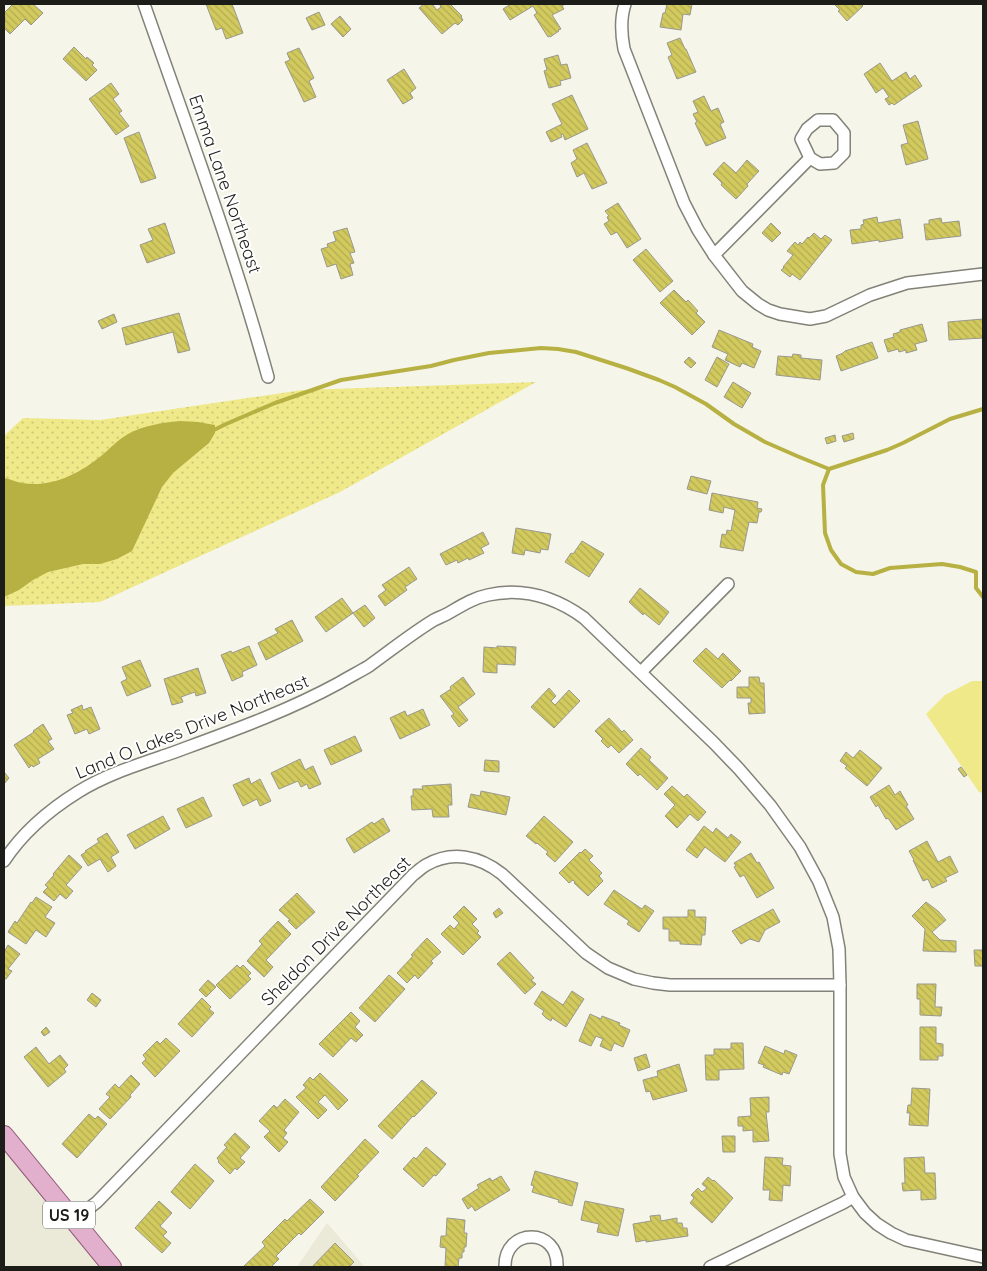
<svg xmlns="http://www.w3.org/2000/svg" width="987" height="1271" font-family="Quicksand,sans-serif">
<defs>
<pattern id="grass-dots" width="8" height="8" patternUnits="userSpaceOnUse" patternTransform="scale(1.25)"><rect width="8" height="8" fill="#efe989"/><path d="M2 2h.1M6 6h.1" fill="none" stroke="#ccc776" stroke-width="1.8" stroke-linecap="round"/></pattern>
<pattern id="building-back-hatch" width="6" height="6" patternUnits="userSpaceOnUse" patternTransform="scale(1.25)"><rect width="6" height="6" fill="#d2ca5e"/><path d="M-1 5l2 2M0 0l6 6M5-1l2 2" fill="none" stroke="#b4ad51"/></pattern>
</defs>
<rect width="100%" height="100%" fill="#f5f5ea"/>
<!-- built -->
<g fill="#ebead8">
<polygon points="4,1139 112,1267 4,1267"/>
<polygon points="327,1223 365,1267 297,1267"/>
</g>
<!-- grass -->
<polygon fill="url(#grass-dots)" points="536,382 340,492 100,602 4,606 4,436 23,418 100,420 302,390"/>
<!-- garden -->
<polygon fill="#efe989" points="972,681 983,681 983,793 979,792 926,714 945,695"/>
<!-- water -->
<path fill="#b7b042" d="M180 421 198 422 215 425V433L209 443 173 473 162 487 132 551 117 559 100 564H83L48 572 33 580 19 590 4 597V478C10 479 16 482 22 483 51 488 79 474 101 456 111 448 116 441 128 434 144 425 162 423 180 421Z"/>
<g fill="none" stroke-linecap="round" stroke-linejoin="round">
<!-- stream -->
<g stroke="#b7b042" stroke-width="4">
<polyline points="212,431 226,424 275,403 341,380 431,366 454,360 489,353 541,348 558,349 576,352 626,368 659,380 675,387 706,404 734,424 765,442 797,456 829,469 887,450 903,443 950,419 983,409"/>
<polyline points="829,469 823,485 825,533 831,550 841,564 856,572 873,574 890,568 942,564 960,567 976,572 976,588 983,597"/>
</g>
</g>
<!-- building -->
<g fill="url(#building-back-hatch)" stroke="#99988e">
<polygon points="13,4 33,4 43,13 31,25 25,19 10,34 4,28 5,19 4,13"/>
<polygon points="206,4 232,4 243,33 226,39 222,28 216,30"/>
<polygon points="424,4 432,4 437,10 441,7 440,5 442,4 450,4 462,16 461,17 463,20 458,25 455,23 442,34 419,8"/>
<polygon points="511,4 565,4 562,6 564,9 552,15 561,29 558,30 559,31 550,37 550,36 548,37 534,15 537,13 533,6 510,20 503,9"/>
<polygon points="667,4 692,4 690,15 683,14 681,30 660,27 663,13 665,13"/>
<polygon points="834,4 861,4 863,6 847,21 838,11 840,10"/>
<polygon points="319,12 325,25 312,30 306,18"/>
<polygon points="340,16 351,29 343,37 331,24"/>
<polygon points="680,38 685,49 686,49 696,72 677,79 668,57 672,55 667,43"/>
<polygon points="74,47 86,59 87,57 94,63 92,65 97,70 86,81 63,59"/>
<polygon points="299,48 314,78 309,81 316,97 304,102 285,62 290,60 287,53"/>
<polygon points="558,55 561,65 567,64 571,78 560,81 561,85 549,88 544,71 547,70 544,59"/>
<polygon points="880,63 892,81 906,72 910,79 915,75 922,86 894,105 892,103 889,105 885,99 889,97 883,88 876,93 864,74"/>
<polygon points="404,69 416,88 410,93 413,98 403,104 387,80"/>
<polygon points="111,83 119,94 113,99 122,111 119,113 129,126 116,135 89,99"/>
<polygon points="572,95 588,129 565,140 563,134 561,135 562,137 551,142 546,132 562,124 552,104"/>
<polygon points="704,96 711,111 718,108 724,122 720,124 726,138 706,146 695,123 697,122 693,114 698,112 693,101"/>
<polygon points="918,121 928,159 906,165 901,145 908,143 903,125"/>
<polygon points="139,132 156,178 141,183 124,138"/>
<polygon points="587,143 607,183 592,189 584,173 577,177 571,163 577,159 573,150"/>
<polygon points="747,160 759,171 747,184 748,186 736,199 721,185 722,183 713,174 724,162 736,173"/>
<polygon points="618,203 641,239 627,248 617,232 611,235 604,224 609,221 607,217 609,216 605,211"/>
<polygon points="877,217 878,223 900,219 903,238 879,242 879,240 852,244 850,230 861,229 861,225 864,224 863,220"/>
<polygon points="941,218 942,223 959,221 961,236 926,240 924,224 929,224 929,220"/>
<polygon points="165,223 175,253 147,263 140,245 153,240 148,229"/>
<polygon points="771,223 781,233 772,242 762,233"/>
<polygon points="347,228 355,252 350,253 354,263 350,264 353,275 341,279 336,264 327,267 321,249 328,247 327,244 336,241 333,232"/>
<polygon points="814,233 821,239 825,235 832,240 800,280 792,274 790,277 781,270 784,268 783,267 793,255 787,251 795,242 798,245 800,242 802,244 808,237 809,238"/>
<polygon points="646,249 673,281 660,292 633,260"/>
<polygon points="674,290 686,302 688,300 698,311 696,313 705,322 692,335 660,303"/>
<polygon points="179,313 190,350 178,353 173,332 126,345 122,328"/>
<polygon points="114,314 117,322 102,329 98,321"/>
<polygon points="983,319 983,338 949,340 948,322"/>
<polygon points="922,324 927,341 915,344 917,350 906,353 906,350 899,352 898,349 888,352 884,340 894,337 893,334 900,332 900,330"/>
<polygon points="719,330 753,344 752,347 761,351 754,368 742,363 740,367 725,360 728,354 712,347"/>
<polygon points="872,342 878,358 841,371 836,356 843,353 845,351"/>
<polygon points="793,354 801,355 801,358 822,360 820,380 776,375 778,356 792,357"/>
<polygon points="689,357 696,363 691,368 684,362"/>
<polygon points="717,357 729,364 717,387 705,380"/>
<polygon points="733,382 751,393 742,408 724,397"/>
<polygon points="853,433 854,439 844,442 842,436"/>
<polygon points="835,435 836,441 827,444 825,438"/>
<polygon points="691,476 711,481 707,494 687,489"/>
<polygon points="712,493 758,502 757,508 762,509 761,512 759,512 757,523 749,522 743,551 720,547 722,534 726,535 727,530 731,531 735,510 724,507 723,513 709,510"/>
<polygon points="516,528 551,534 548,550 541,549 540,553 525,550 524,555 512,553"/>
<polygon points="483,532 489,544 481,548 484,553 469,560 468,558 458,563 457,560 446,565 440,554"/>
<polygon points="582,541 604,554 589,577 565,562 571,553 573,554"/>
<polygon points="409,567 417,579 405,587 407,590 385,606 378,596 386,590 382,585"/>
<polygon points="640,588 669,612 659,625 644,613 643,615 629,602"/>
<polygon points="342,598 353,613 326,632 315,617"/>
<polygon points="365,605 375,618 364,627 353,613"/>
<polygon points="292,620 303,641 266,660 258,643 278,633 275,629"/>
<polygon points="249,646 257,665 242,672 243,676 232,681 221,655 231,651 232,653"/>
<polygon points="497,646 516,647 515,665 497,664 497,673 483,672 484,647 497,648"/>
<polygon points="706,648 718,659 723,653 741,671 731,681 730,680 722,688 693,661"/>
<polygon points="140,660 151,686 127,696 121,682 127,679 122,667"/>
<polygon points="198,668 206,693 196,696 195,692 181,697 183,702 172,705 164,679"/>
<polygon points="463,677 475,694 458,707 468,720 459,727 451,716 454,714 440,696 451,689 450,687"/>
<polygon points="749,677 759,677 760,683 764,683 765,713 749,714 748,703 751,703 751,698 737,698 737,687 749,687"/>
<polygon points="549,688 556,696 551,701 555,705 569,690 580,701 554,728 531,707"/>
<polygon points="82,705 83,710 91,707 100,729 89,734 87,729 75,734 67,715 73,713 71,710"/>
<polygon points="423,709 430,725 400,739 390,718 405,711 407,716"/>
<polygon points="609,718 622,732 624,730 633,740 619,753 611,745 608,748 601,741 603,739 595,731"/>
<polygon points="43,724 52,739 48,741 54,749 38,759 40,763 33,767 32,765 29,768 14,745 34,732 33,731"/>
<polygon points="355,736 362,751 331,765 324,750"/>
<polygon points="641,748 651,757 649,760 668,778 657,790 640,774 638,776 626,764"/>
<polygon points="860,750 882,768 867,786 845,768 847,766 840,761 846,752 853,758"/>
<polygon points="300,759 305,770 313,766 321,784 309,789 307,784 301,787 298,781 279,789 271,773"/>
<polygon points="485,760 499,761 499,772 484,771"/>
<polygon points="961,767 967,775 964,777 958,769"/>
<polygon points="4,772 9,778 4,784"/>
<polygon points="249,778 251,784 260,779 271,801 260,806 257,799 243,806 233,785"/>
<polygon points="451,784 452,805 448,805 449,817 433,817 432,809 412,810 411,796 413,796 413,789 423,789 422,786"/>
<polygon points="889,785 895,795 900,791 908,805 906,806 914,819 896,830 888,818 886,819 878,805 876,807 870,797"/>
<polygon points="672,786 684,797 687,794 706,812 698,821 690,814 677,828 665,816 675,805 664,794"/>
<polygon points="481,791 510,797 506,815 468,807 471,794 480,796"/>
<polygon points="203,797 212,816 186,828 177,809"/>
<polygon points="163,816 170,829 135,849 127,835"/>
<polygon points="544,816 573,842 555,862 546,854 548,852 537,843 536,844 526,836"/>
<polygon points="383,818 390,831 354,853 346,839 372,822 374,824"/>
<polygon points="704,826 713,833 716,828 728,838 731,834 741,842 725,862 705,847 697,858 686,850"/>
<polygon points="107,833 119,852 111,857 116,866 108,872 100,859 88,866 81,855 86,852 85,851 99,842 97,839"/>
<polygon points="927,841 938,862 950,856 958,872 945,878 947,881 932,888 928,879 923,881 913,860 914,860 909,851"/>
<polygon points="585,849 593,856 589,860 602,873 599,876 603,881 588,896 574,883 575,882 573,880 569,883 559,873 580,852 581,853"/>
<polygon points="751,853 757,863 759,862 774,888 757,898 744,875 740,877 734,867 736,866 734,863"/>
<polygon points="69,855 82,867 66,885 73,891 66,899 60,894 54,901 43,892 48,887 45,885 54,875 53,874"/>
<polygon points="614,890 642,909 645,905 654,911 639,932 627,924 629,921 604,904"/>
<polygon points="297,893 315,912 296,929 288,921 290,920 279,910"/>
<polygon points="36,897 52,907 45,917 55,923 46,937 36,930 26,944 8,932 15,921 17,923 31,902 32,903"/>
<polygon points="926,902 938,911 946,920 932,932 940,940 956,941 956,952 923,951 925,929 912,916"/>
<polygon points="464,906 477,919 472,924 479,931 477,933 481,937 463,955 441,934 450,925 454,929 459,923 453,917"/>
<polygon points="499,908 503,913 496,918 493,913"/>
<polygon points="773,909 780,922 765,930 759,942 750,939 741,944 732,931"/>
<polygon points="688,910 695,910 695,917 706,917 705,935 702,935 701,945 680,944 680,941 669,941 669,929 663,929 663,917 688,917"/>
<polygon points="278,921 291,934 266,960 273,967 264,977 247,961 262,944 259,941"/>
<polygon points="427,938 441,952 431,961 433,963 418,979 415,975 407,983 397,973 413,956 411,955"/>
<polygon points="8,945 20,954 8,969 12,971 6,979 4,979 4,952"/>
<polygon points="974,950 983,950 983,966 975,966"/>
<polygon points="510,952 534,978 531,980 536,984 525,994 497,964"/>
<polygon points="237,965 240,968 243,965 251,973 248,976 251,979 230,999 216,985"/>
<polygon points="389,975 405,989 375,1022 359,1008"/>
<polygon points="208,980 216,987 206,997 199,990"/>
<polygon points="917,984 936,984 935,1007 942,1007 941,1016 920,1015 920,999 917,999"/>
<polygon points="542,991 563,1005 572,991 584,999 566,1027 552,1018 551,1021 546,1018 542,1014 544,1011 534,1004"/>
<polygon points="92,993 101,1000 96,1007 87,1000"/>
<polygon points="202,998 211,1007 209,1009 214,1013 192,1037 178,1024"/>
<polygon points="351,1012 360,1021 355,1027 363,1035 356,1042 351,1038 333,1057 319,1044"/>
<polygon points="590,1014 601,1019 602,1016 620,1023 619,1025 630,1030 623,1047 614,1043 611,1051 600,1046 603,1039 596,1036 591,1046 579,1041"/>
<polygon points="46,1027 50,1032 44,1036 41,1032"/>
<polygon points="920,1027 936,1027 936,1043 943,1044 943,1056 938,1056 938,1060 920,1060"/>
<polygon points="166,1038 180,1051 155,1077 142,1063 146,1059 143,1055 157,1041 160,1044"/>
<polygon points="731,1043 743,1043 744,1069 719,1070 719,1080 706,1080 705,1055 714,1055 714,1049 731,1049"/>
<polygon points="765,1046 784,1054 785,1050 797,1055 789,1074 783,1072 782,1075 763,1067 764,1065 758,1063"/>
<polygon points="36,1047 49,1064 60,1055 68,1065 64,1069 66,1072 48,1087 24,1057"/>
<polygon points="646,1054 650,1067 638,1071 634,1058"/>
<polygon points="679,1064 687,1091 653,1100 650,1091 646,1092 643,1080 658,1076 657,1071"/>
<polygon points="320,1073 348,1100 338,1110 325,1095 318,1102 327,1110 318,1119 296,1097 306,1088 303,1085 310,1077 313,1080"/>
<polygon points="131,1075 140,1084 130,1095 131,1097 110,1119 99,1109 110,1097 106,1094 115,1084 119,1088"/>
<polygon points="422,1080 437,1093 414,1117 413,1116 392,1139 378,1126"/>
<polygon points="912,1088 930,1089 928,1126 909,1125 910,1113 907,1113 908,1105 911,1105"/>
<polygon points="769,1097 769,1112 766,1112 769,1141 753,1142 753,1130 743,1131 743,1126 738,1126 738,1117 751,1116 750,1098"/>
<polygon points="285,1099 299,1112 284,1130 287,1133 283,1138 288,1142 279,1152 264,1137 270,1131 259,1121 274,1105 277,1108"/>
<polygon points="89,1114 95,1119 98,1116 107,1124 77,1158 62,1144"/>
<polygon points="235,1133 250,1147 240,1158 245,1162 237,1170 235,1168 230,1174 218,1162 219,1161 217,1158 227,1147 224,1145"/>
<polygon points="722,1136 735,1136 735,1152 723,1152"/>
<polygon points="365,1139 379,1152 357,1175 359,1176 335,1201 321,1187"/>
<polygon points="426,1147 446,1164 436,1176 434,1175 423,1187 403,1169 414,1157 416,1159"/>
<polygon points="765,1157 783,1158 782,1165 791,1166 790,1186 783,1185 782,1201 769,1200 770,1190 763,1190"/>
<polygon points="924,1157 925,1173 935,1173 936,1199 921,1200 921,1190 903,1191 902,1183 905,1183 904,1158"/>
<polygon points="195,1164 214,1181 190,1209 171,1192"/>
<polygon points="535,1171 578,1183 572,1206 558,1202 559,1200 532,1192 534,1186 531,1185"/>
<polygon points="501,1176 510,1190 475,1211 472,1206 468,1209 462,1199 479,1188 477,1185 490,1178 492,1181"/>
<polygon points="708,1177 713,1181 714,1180 733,1198 712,1223 690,1203 694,1198 691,1195 698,1188 702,1192 707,1188 702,1184"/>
<polygon points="310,1199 324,1212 301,1235 299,1233 276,1256 279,1259 271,1267 243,1267 265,1246 262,1242 285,1219 287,1221"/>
<polygon points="159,1201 172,1213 160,1226 167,1232 163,1236 171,1243 162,1253 135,1228"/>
<polygon points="585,1201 624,1209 618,1236 597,1232 599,1224 581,1220"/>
<polygon points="660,1215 661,1221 677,1218 677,1223 682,1223 683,1228 687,1228 688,1236 646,1242 646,1240 636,1242 633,1224 651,1221 650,1216"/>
<polygon points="447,1218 465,1220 464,1233 467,1233 466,1247 464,1247 464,1252 462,1252 462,1258 459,1258 458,1267 445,1267 446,1248 440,1247 441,1236 446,1236"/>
<polygon points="335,1243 354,1262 349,1267 312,1267"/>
</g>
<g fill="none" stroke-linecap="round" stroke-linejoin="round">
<!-- street casing -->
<g stroke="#828278" stroke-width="14">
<g id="street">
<path d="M144 4C187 127 233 250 268 377"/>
<path d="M625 4C620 19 621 33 624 49L684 203 698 230 714 255 742 291 758 304 768 310 780 314 810 319 826 316 870 295 907 283 983 274"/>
<polygon points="818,120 833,120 844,133 844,153 834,163 820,164 810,158 801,139 807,129"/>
<polyline points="714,255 810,158"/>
<polyline points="641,672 728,584"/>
<path d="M4 861C23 832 49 810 78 792 107 774 140 764 172 753 229 732 286 712 339 683 349 677 359 672 369 666 390 651 411 634 434 620 438 618 443 616 447 614 461 606 473 598 488 595 524 587 555 597 584 618L714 743 739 769 770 805 800 847 819 882 833 917 839 949 840 985V1154L844 1177 853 1197 865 1213 877 1224 891 1233 906 1240 983 1257"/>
<path d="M74 1220 97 1202 413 875C417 872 421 868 426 865 452 850 479 856 502 874L586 953 608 968 634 979 653 983 670 985H840"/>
<path d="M505 1267C504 1227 559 1227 557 1267"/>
<polyline points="710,1267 843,1203 853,1197"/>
</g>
</g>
<!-- primary casing -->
<g stroke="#905878" stroke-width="20">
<polyline id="primary" points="4,1135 112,1267"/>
</g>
<!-- street -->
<use href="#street" stroke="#fff" stroke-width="11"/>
<!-- primary -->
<use href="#primary" stroke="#e2afcd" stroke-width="18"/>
</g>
<g text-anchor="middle" stroke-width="4" stroke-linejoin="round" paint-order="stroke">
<!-- shield labels -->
<rect fill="#fff" stroke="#60605d" stroke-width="1" x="43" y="1201.5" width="52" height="27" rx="4"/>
<g font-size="16" font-weight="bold" fill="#1c1c18">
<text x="69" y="1221">US 19</text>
</g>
<!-- street labels -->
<g font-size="18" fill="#1c1c18" stroke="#fff">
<text transform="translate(225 184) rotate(71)" y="6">Emma Lane Northeast</text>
<text transform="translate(192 727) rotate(-22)" y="6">Land O Lakes Drive Northeast</text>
<text transform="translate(336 931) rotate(-45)" y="6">Sheldon Drive Northeast</text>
</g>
</g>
<!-- border -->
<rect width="987" height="1271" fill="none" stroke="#1c1c18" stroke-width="10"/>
</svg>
